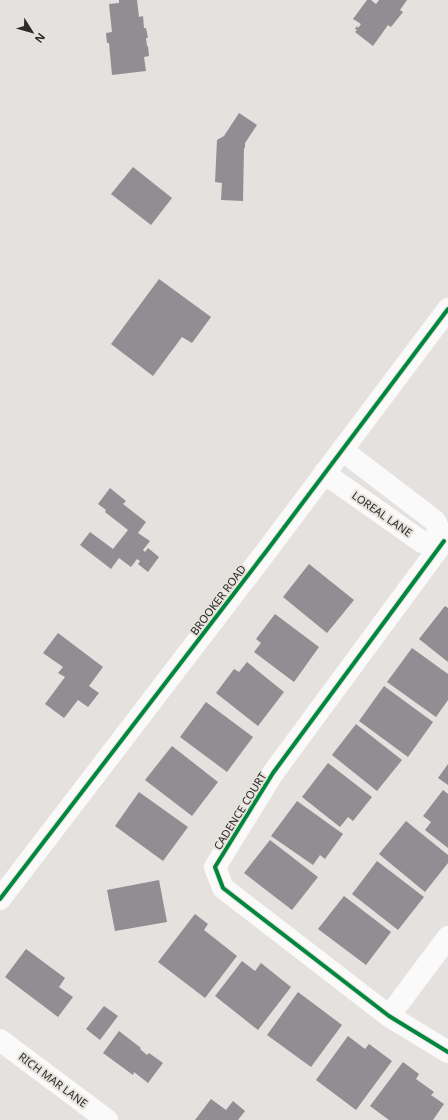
<svg xmlns="http://www.w3.org/2000/svg" width="448" height="1120" font-family="'Noto Sans',sans-serif">
<rect width="100%" height="100%" fill="#e4e1de"/>
<!-- building -->
<g fill="#928c93">
<polygon points="119,0 137,0 139,17 143,16 144,28 146,28 148,38 146,38 147,46 148,46 149,56 144,57 146,71 112,75 109,43 107,43 106,33 112,32 109,4 119,3"/>
<polygon points="367,0 371,0 376,4 379,0 407,0 400,10 403,12 391,27 388,25 373,46 355,32 357,30 355,29 357,26 358,28 361,24 353,19"/>
<polygon points="239,113 257,125 245,143 245,148 244,148 243,201 221,200 222,183 215,182 217,140 224,136"/>
<polygon points="133,167 172,198 151,225 111,194"/>
<polygon points="159,279 211,317 192,343 182,337 153,376 111,344"/>
<polygon points="110,488 126,501 123,504 146,522 138,533 150,541 143,550 145,552 148,548 159,557 148,572 138,564 140,561 137,559 131,567 119,558 111,569 80,545 90,532 113,549 128,530 105,512 106,510 98,504"/>
<polygon points="309,564 354,600 327,633 283,597"/>
<polygon points="445,606 448,608 448,662 419,639"/>
<polygon points="275,614 319,647 294,682 254,652 261,643 256,639"/>
<polygon points="58,633 103,667 89,686 99,693 88,707 78,700 64,718 45,704 65,677 58,673 63,667 43,653"/>
<polygon points="412,648 448,674 448,700 436,717 387,682"/>
<polygon points="247,662 284,692 258,726 216,693 234,669 239,672"/>
<polygon points="384,686 433,722 408,757 359,721"/>
<polygon points="206,702 253,737 227,772 180,737"/>
<polygon points="356,724 402,760 377,791 332,755"/>
<polygon points="172,746 218,782 192,816 145,780"/>
<polygon points="328,763 372,797 353,821 348,817 340,827 302,797"/>
<polygon points="448,764 448,785 438,778"/>
<polygon points="443,790 448,794 448,848 425,830 431,822 423,816"/>
<polygon points="139,792 188,827 163,861 115,826"/>
<polygon points="297,801 343,834 325,859 320,855 313,865 271,836"/>
<polygon points="406,821 448,855 448,863 425,892 379,854"/>
<polygon points="270,840 318,877 292,910 244,873"/>
<polygon points="377,861 424,897 398,930 352,894"/>
<polygon points="159,880 167,922 115,931 107,890"/>
<polygon points="344,896 391,932 366,965 318,929"/>
<polygon points="195,914 208,924 204,930 237,956 205,998 158,962"/>
<polygon points="26,949 65,978 59,987 73,997 58,1017 5,977"/>
<polygon points="242,961 255,971 261,963 291,987 258,1030 215,996"/>
<polygon points="298,992 342,1025 311,1067 267,1035"/>
<polygon points="104,1006 118,1016 100,1040 86,1029"/>
<polygon points="119,1031 141,1048 140,1049 147,1055 149,1053 163,1063 148,1083 134,1072 133,1075 103,1053"/>
<polygon points="348,1036 365,1049 369,1044 392,1061 356,1110 316,1080"/>
<polygon points="403,1062 419,1074 416,1079 434,1092 431,1095 444,1104 433,1120 389,1120 370,1106"/>
<polygon points="211,1099 226,1110 233,1101 245,1111 238,1120 195,1120"/>
</g>
<g fill="none" stroke-linecap="round" stroke-linejoin="round">
<!-- minor -->
<g stroke="#fbfafa" stroke-width="22">
<polyline points="342,450 435,521 444,541"/>
<polyline points="324,473 422,542 444,541 448,543"/>
<polyline points="444,541 273,773 215,867 223,888 389,1016 448,1052"/>
<polyline points="0,899 268,549 448,309"/>
<polyline points="389,1016 448,937"/>
<polyline points="0,1040 107,1120"/>
</g>
<!-- cycleway casing -->
<g stroke="#e6e2dc" stroke-width="6">
<g id="cycleway">
<polyline points="444,541 273,773 215,867 223,888 389,1016 448,1052"/>
<polyline points="0,899 268,549 448,309"/>
</g>
</g>
<!-- cycleway -->
<use href="#cycleway" stroke="#00873e" stroke-width="4"/>
</g>
<g text-anchor="middle" stroke-width="4" stroke-linejoin="round" paint-order="stroke">
<!-- street labels -->
<g font-size="11" fill="#2d2b29" stroke="#e6e2dc">
<text transform="translate(382 514) rotate(35)" y="4">LOREAL LANE</text>
<text transform="translate(218 600) rotate(-53)" y="4">BROOKER ROAD</text>
<text transform="translate(240 811) rotate(-58)" y="4">CADENCE COURT</text>
<text transform="translate(53 1080) rotate(37)" y="4">RICH MAR LANE</text>
</g>
</g>
<!-- north arrow -->
<g transform="translate(32 32) rotate(127)" stroke="#e6e2dc" stroke-width="3" paint-order="stroke">
<path d="M0-3L7 15L0 10L-7 15Z" fill="#2d2b29"/>
<text y="-6" font-size="11" font-weight="bold" text-anchor="middle" fill="#2d2b29">N</text>
</g>
</svg>
